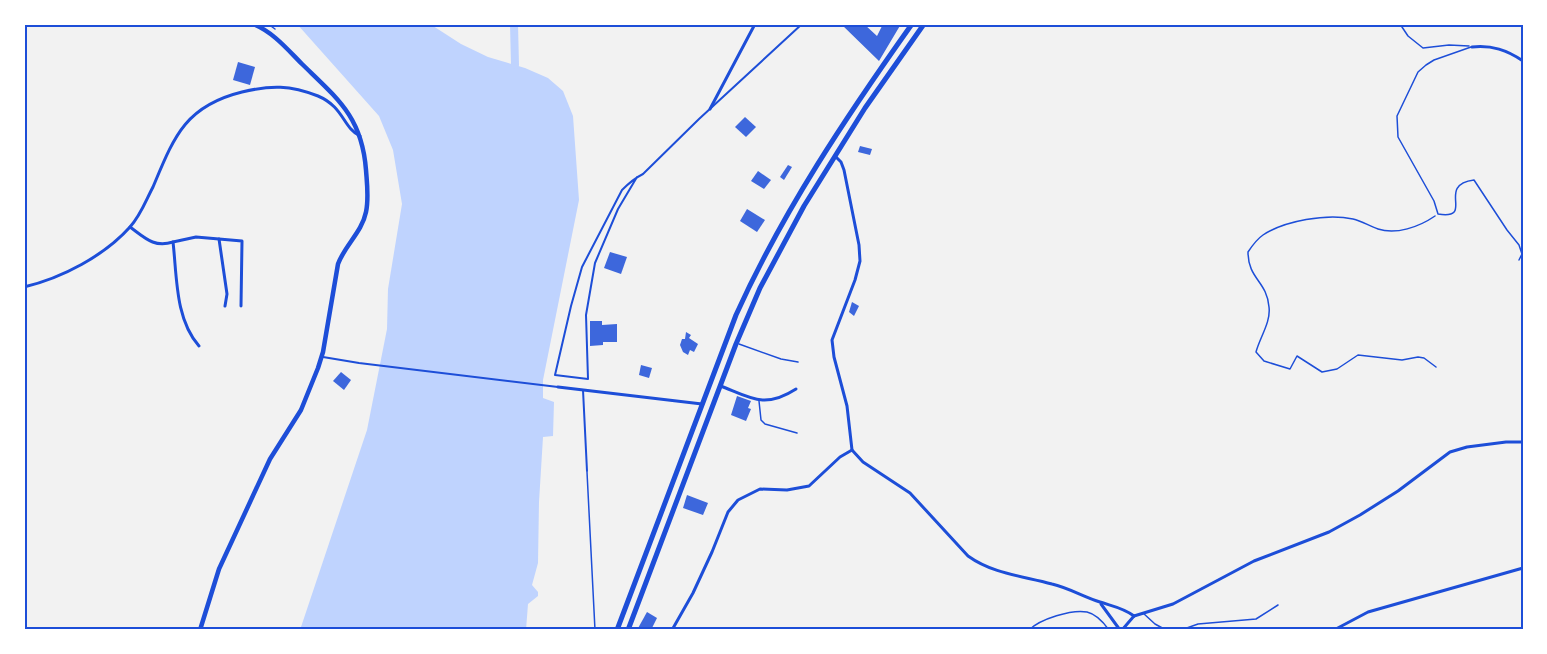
<svg xmlns="http://www.w3.org/2000/svg" width="1547" height="654" font-family="Manrope,sans-serif">
<rect width="100%" height="100%" fill="#f2f2f2"/>
<!-- water -->
<polygon fill="#bfd3fe" points="297,24 430,24 461,44 488,57 525,68 548,78 563,91 573,116 579,200 543,380 543,398 554,402 553,436 543,437 539,502 538,563 532,585 538,592 538,596 528,604 526,630 300,630 367,430 387,329 388,289 402,204 393,150 379,116"/>
<g fill="none" stroke-linecap="round" stroke-linejoin="round">
<!-- canal -->
<polyline stroke="#bfd3fe" stroke-width="8" points="514,24 515,65"/>
</g>
<!-- building -->
<g fill="#3d67dc">
<polygon points="841,24 864,24 877,36 883,24 901,24 879,61"/>
<polygon points="238,62 255,67 250,85 233,80"/>
<polygon points="745,117 756,127 746,137 735,127"/>
<polygon points="860,146 872,149 870,155 858,152"/>
<polygon points="788,165 792,167 784,180 780,177"/>
<polygon points="758,171 771,180 764,189 751,181"/>
<polygon points="747,209 765,220 757,232 740,221"/>
<polygon points="610,252 627,257 621,274 604,268"/>
<polygon points="852,302 859,306 854,316 849,312"/>
<polygon points="590,321 602,321 602,325 617,324 617,342 603,342 603,345 590,346"/>
<polygon points="686,332 691,335 689,338 698,344 694,352 690,350 688,355 683,352 680,345 682,339 685,339"/>
<polygon points="641,365 652,368 649,378 639,375"/>
<polygon points="341,372 351,380 344,390 333,381"/>
<polygon points="737,396 751,401 748,408 751,409 746,421 731,415"/>
<polygon points="687,495 708,503 703,515 683,508"/>
<polygon points="647,612 657,618 651,630 637,630"/>
</g>
<g fill="none" stroke-linecap="round" stroke-linejoin="round">
<!-- path -->
<g stroke="#1d4ed8" stroke-width="1.5">
<polyline points="268,24 275,29"/>
<path d="M1435 216C1419 227 1396 235 1378 229 1369 226 1362 221 1353 219 1327 213 1284 221 1263 235 1257 239 1252 246 1248 252 1248 279 1267 281 1269 307 1271 322 1260 337 1256 352L1264 361 1290 369 1297 356 1322 372 1337 369 1358 355 1402 360 1418 357 1424 358 1436 367"/>
</g>
<!-- service -->
<g stroke="#1d4ed8" stroke-width="1.5">
<polyline points="1400,24 1408,36 1423,48 1449,45 1469,46"/>
<path d="M1471 47 1434 60 1426 65 1418 72 1397 116 1398 137 1434 201 1438 214C1476 220 1435 185 1474 180L1507 230 1519 245 1522 254 1519 260"/>
<polyline points="739,344 781,359 798,362"/>
<polyline points="759,401 761,420 765,424 797,433"/>
<polyline points="587,472 595,630"/>
<polyline points="1143,613 1155,624 1166,630"/>
<path d="M1029 630C1040 619 1072 609 1087 612 1096 614 1104 623 1109 630"/>
<polyline points="1172,630 1184,629 1198,624 1256,619 1278,605"/>
</g>
<!-- pedestrian -->
<g stroke="#1d4ed8" stroke-width="2">
<path d="M637 177 618 209 595 263 586 315 588 379 555 375 571 306 582 267 622 190C629 183 635 178 643 174L699 119 802 24"/>
<polyline points="323,357 359,363 558,387"/>
<polyline points="583,390 587,471"/>
</g>
<!-- minor -->
<g stroke="#1d4ed8" stroke-width="3">
<path d="M1472 47C1492 45 1507 50 1523 61"/>
<polyline points="710,109 755,24"/>
<path d="M835 156 841 162 844 170 859 245 860 261 855 280 832 340 834 357 847 406 852 450 863 462 910 493 968 556C993 574 1023 576 1052 584 1069 588 1084 597 1100 602 1112 606 1124 608 1134 616"/>
<path d="M130 227C145 238 154 248 173 242"/>
<path d="M24 287C62 278 104 256 130 227 141 215 146 200 153 187 174 137 185 106 242 92 271 85 290 85 318 96 344 107 343 128 360 136"/>
<polyline points="225,306 227,294 219,239 242,241 241,306"/>
<path d="M199 346C175 319 177 276 173 242L196 237 219 239"/>
<path d="M721 386C751 398 765 409 796 389"/>
<polyline points="558,387 702,404"/>
<polyline points="1101,604 1120,630"/>
<polyline points="1134,616 1173,604 1254,561 1329,532 1360,515 1398,491 1450,452 1467,447 1506,442 1523,442"/>
<polyline points="672,630 693,593 712,552 728,512 738,500 760,489 787,490 809,486 840,457 852,450"/>
<polyline points="1122,630 1134,616"/>
<polyline points="1334,630 1368,612 1523,568"/>
</g>
<!-- secondary -->
<path stroke="#1d4ed8" stroke-width="4.5" d="M200 630 219 569 270 459 301 410 318 368 323 352 338 264C345 245 362 232 366 212 369 198 367 184 366 170 362 117 338 99 302 64 287 49 273 32 253 24"/>
<!-- primary -->
<g stroke="#1d4ed8" stroke-width="5">
<path d="M617 630 736 315C783 211 846 117 912 24"/>
<polyline points="628,630 736,344 760,288 804,206 865,108 924,24"/>
</g>
</g>
<!-- border -->
<rect width="1547" height="654" fill="none" stroke="#ffffff" stroke-width="51"/>
<rect x="26" y="26" width="1496" height="602" fill="none" stroke="#1d4ed8" stroke-width="2"/>
</svg>
